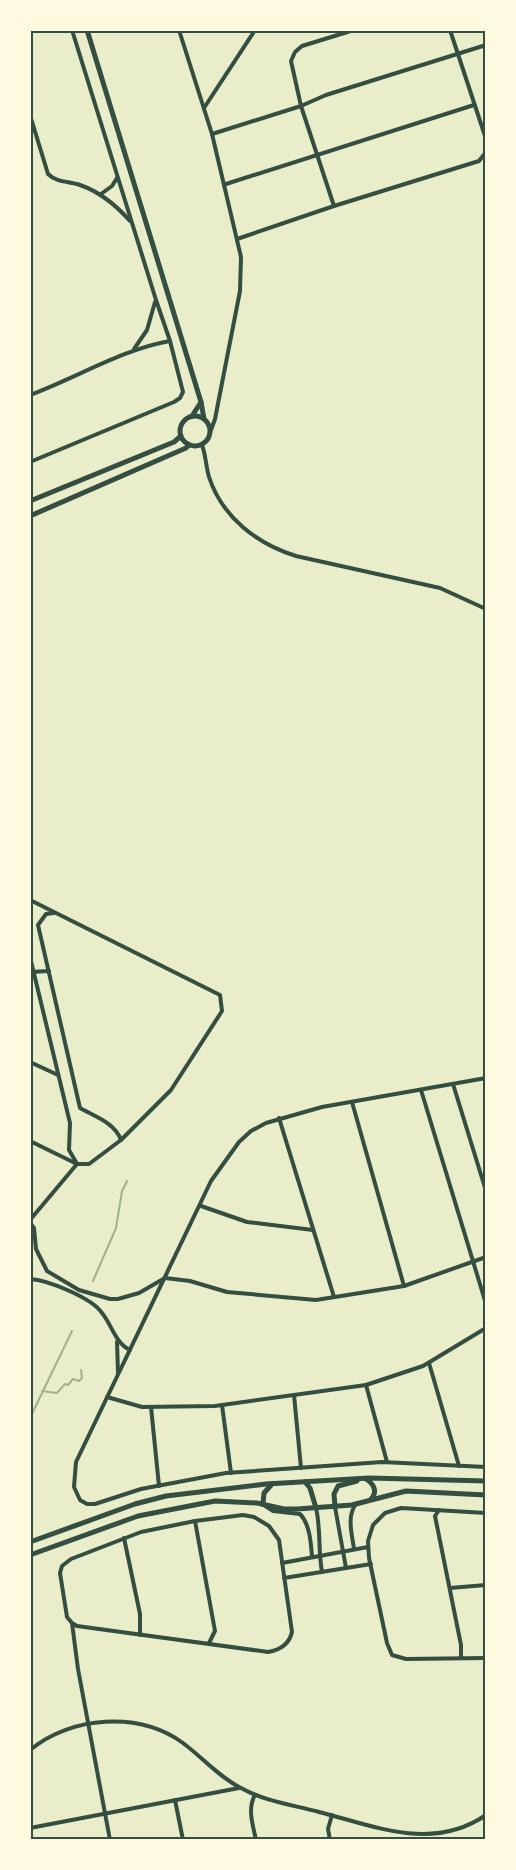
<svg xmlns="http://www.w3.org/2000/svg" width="516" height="1870" font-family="'DM Sans',sans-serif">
<rect width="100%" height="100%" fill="#e9edc9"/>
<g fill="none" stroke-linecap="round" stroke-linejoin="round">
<!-- stream -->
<g stroke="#a3b18a" stroke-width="2">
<polyline points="93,1281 116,1228 122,1191 127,1181"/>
<polyline points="42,1391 57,1393 65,1384 68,1385 73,1379 79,1381 82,1378 81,1370"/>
<polyline points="30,1418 72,1331"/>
</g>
<!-- minor -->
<g stroke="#344e41" stroke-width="4">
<polyline points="179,30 212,134 241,257 240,291 215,419 211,430"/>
<polyline points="450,30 486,139"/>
<polyline points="204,108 255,30"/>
<path d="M30 115 48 174C57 183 69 181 80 185 100 192 116 205 130 221"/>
<polyline points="212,134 301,106 326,95 486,45"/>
<polyline points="226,184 474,105"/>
<polyline points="101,194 112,186 117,178"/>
<polyline points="334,206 301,106 291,61 295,52 302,46 354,30"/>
<polyline points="237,239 334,206 479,161 486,152"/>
<polyline points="134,349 147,330 155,302"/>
<path d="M30 395C76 378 123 349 170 341"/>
<path d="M202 445C206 456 206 467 209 477 222 517 257 544 296 556L440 588 486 609"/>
<polyline points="30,462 174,402 180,398 183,392 170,341 156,300 72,30"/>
<polyline points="30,900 220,995 222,1011 171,1090 121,1140 89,1164 77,1164 30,1141"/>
<path d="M54 913 46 914 38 925 80 1108C96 1117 115 1123 121 1140"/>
<polyline points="30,957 70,1123 69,1150 76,1162"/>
<polyline points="30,972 49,971"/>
<polyline points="30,1062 58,1075"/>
<polyline points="486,1078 322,1107 266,1123 251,1131 239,1142 211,1181 76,1462 74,1487 80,1500 87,1504 95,1504 141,1489 226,1473 382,1462 486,1467"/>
<polyline points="453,1084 486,1191"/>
<polyline points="421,1090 486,1304"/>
<polyline points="352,1102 404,1286"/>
<polyline points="279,1118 334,1297"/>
<polyline points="201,1206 247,1222 313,1230"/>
<polyline points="30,1220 77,1164"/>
<polyline points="30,1223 34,1228 36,1249 47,1271 79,1290 110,1299 118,1299 139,1293 165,1278 190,1281 227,1292 316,1300 404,1286 486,1257"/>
<path d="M30 1279C48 1280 92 1298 102 1313 112 1325 115 1343 130 1350"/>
<polyline points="117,1342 118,1373"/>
<polyline points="429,1363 459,1466"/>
<polyline points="366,1385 387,1462"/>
<polyline points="294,1395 301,1468"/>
<polyline points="107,1397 142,1407 215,1406 366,1385 423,1366 486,1328"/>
<polyline points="222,1405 231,1473"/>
<polyline points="151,1407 159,1486"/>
<path d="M264 1505 273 1511 300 1514C310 1524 311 1544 312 1557"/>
<polyline points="335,1507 346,1568"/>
<path d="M316 1508C321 1529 318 1551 322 1572"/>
<polyline points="439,1510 435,1516 461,1645 461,1658"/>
<polyline points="486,1513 401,1508 385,1513 373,1525 368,1541 369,1558 387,1643 392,1655 406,1659 486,1658"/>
<polyline points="195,1521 215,1631 209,1643"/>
<polyline points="124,1538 140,1614 140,1635"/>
<path d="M354 1549C352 1534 346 1515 357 1503"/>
<polyline points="282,1563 368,1547"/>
<polyline points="284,1578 371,1564"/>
<polyline points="450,1588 486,1585"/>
<path d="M72 1623 77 1626 268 1652C280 1650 289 1645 292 1632L279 1540 269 1526 254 1517 243 1515 195 1521 141 1532 71 1559 62 1566 60 1573 67 1617 72 1623 78 1669 110 1840"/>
<path d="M30 1750C71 1716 139 1711 183 1743 203 1758 219 1777 241 1788 264 1801 293 1805 319 1812 375 1826 432 1852 486 1815"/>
<path d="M255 1795C247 1809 253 1825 256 1840"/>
<polyline points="175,1800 183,1840"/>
<polyline points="30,1828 239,1788"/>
<polyline points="330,1840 328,1829 332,1815"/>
</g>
<!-- tertiary -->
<g stroke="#344e41" stroke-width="5">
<polyline points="87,30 201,402 204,419"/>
<circle cx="195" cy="431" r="15"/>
<polyline points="192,416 201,402"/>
<polyline points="30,501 174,442 181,436"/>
<polyline points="30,516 186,448 189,445"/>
<path d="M366 1479C374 1484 378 1492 371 1499"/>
<polyline points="305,1482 310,1488 316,1508"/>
<polyline points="263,1504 264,1493 272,1484"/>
<polyline points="335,1507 334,1494 338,1486 357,1481"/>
<polyline points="30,1542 135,1504 166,1496 266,1484 369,1478 486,1481"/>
<polyline points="30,1555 138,1516 215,1501 257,1503 284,1509 297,1509 352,1505 406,1491 486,1495"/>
</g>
</g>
<!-- border -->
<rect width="516" height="1870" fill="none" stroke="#fefae0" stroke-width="63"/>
<rect x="32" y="32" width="452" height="1806" fill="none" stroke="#344e41" stroke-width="2"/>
</svg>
